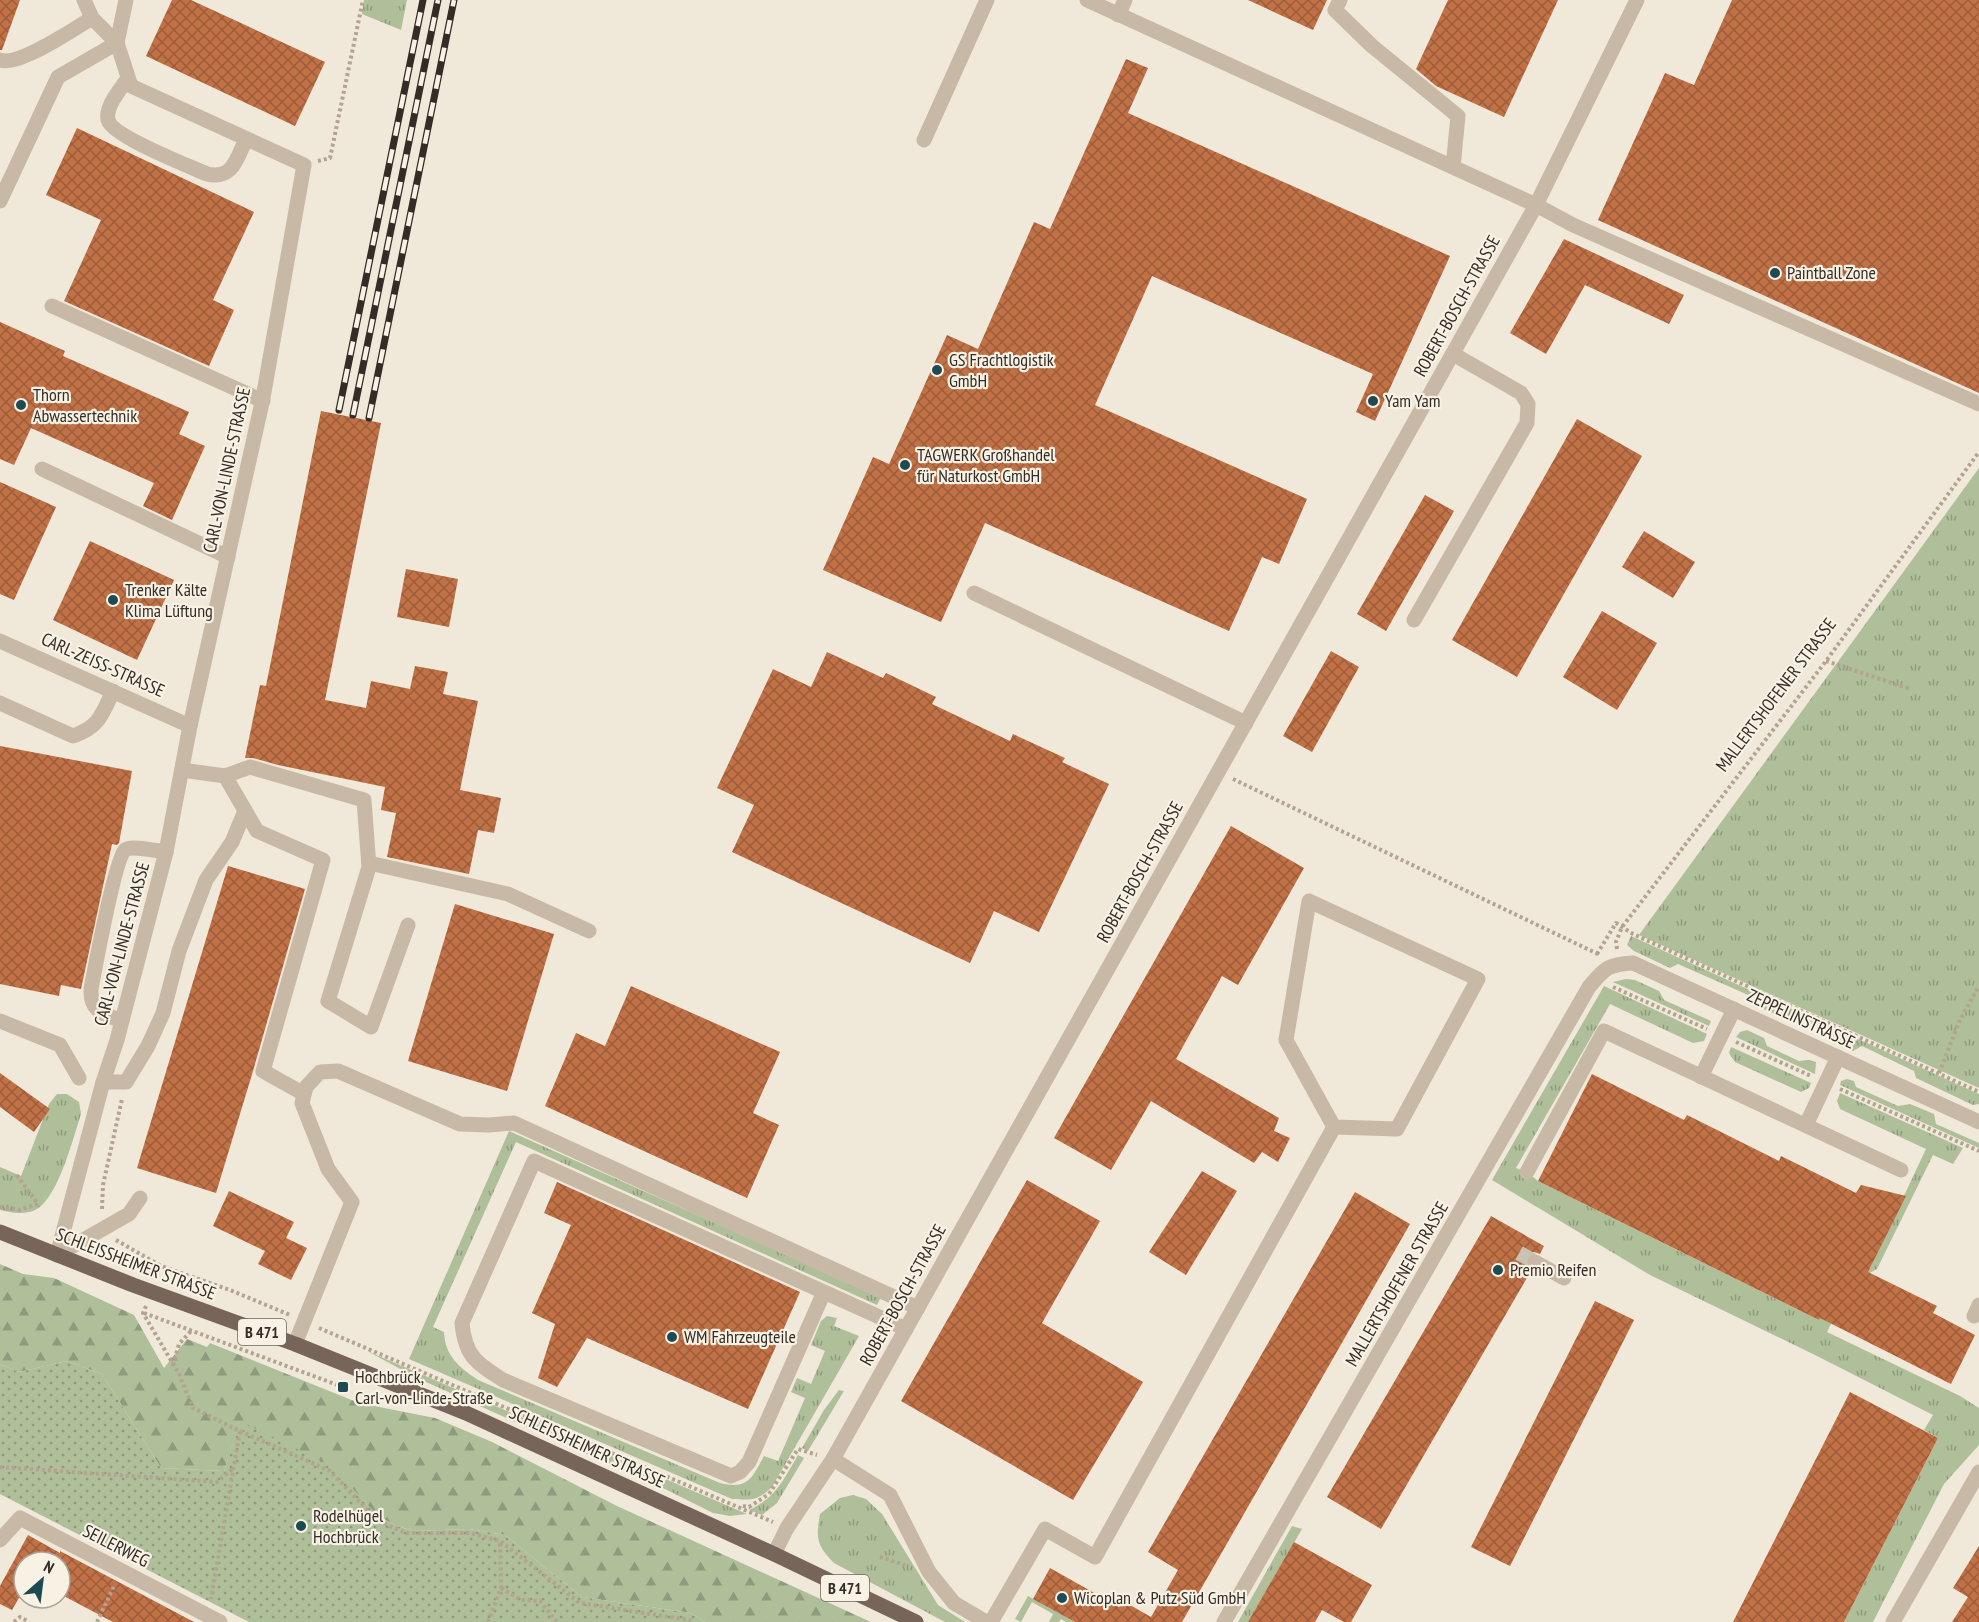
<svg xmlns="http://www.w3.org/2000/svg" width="1979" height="1622" font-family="'PT Sans Narrow',sans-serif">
<defs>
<pattern id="grass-tufts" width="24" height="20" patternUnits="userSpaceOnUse" patternTransform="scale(1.5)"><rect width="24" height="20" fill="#aebf9a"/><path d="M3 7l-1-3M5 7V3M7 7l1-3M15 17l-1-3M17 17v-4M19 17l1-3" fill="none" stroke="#8e9b7e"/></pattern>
<pattern id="forest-firs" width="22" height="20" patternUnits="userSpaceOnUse" patternTransform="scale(1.5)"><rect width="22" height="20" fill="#aebf9a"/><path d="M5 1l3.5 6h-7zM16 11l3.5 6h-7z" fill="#8e9b7e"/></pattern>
<pattern id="park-dots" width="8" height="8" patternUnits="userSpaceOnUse" patternTransform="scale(1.5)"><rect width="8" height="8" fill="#aebf9a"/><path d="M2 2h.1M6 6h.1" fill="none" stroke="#8e9b7e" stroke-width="1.8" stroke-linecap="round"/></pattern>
<pattern id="building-cross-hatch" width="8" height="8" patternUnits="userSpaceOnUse" patternTransform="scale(1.5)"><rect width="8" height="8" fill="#c17146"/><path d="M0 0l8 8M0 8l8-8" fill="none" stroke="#9e5d3a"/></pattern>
</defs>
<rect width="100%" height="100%" fill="#f0e8d9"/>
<!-- grass -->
<g fill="url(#grass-tufts)">
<polygon points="364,0 407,0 401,30 362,14"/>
<polygon points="1979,468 1979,1088 1639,935"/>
<polygon points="1631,936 1979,1094 1979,1104 1973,1105 1916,1078 1914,1071 1862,1046 1853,1051 1827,1038 1824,1029 1793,1016 1782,1017 1759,1007 1755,998 1678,964 1670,968 1634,951 1627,945"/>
<polygon points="1626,979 1635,980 1659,991 1664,1000 1711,1021 1709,1026 1613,982"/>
<polygon points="1604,986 1707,1034 1704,1041 1693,1043 1610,1004 1516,1168 1527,1172 1538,1181 1819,1320 1850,1258 1870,1268 1926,1149 1840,1109 1837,1101 1840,1093 1963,1148 1953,1164 1933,1155 1877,1269 1866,1275 1857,1272 1827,1332 1960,1396 1979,1408 1979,1445 1944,1484 1873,1622 1844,1622 1938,1438 1924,1430 1933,1415 1815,1355 1650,1275 1492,1180"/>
<polygon points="1747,1030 1764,1038 1767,1046 1799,1061 1809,1060 1816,1062 1815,1074 1736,1037 1740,1032"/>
<polygon points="1731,1047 1811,1083 1809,1088 1801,1092 1735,1062 1729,1053"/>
<polygon points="1847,1079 1854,1081 1856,1087 1898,1106 1910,1104 1934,1114 1936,1124 1979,1143 1979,1148 1840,1085 1841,1081"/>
<path d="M57 1094H67L79 1102 81 1114C73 1139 60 1189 41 1206 30 1216 13 1213 0 1210V1167L21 1176 49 1104Z"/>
<path d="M509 1131 881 1297 877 1305 516 1142 433 1327 444 1332C445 1356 459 1367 478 1380L720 1483C748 1490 752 1478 764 1456L778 1461 805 1398 791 1392 797 1378 811 1384 825 1351 811 1345 821 1321 827 1316 837 1318 834 1326 859 1336 772 1487C757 1501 752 1500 732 1499L409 1359Z"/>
<polygon points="367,1351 747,1514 730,1516 713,1513 661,1487 417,1378"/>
<polygon points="839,1390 844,1391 808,1451 802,1448 824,1410"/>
<path d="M798 1455 804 1458 777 1503 762 1515 749 1510C776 1498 784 1479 798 1455Z"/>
<path d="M853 1495 866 1499 882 1514 938 1605 965 1622H945L834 1563C816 1544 816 1539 820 1514L840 1498Z"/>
<polygon points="1292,1526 1302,1529 1248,1622 1238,1622"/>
<polygon points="1028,1596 1075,1622 1066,1622 1061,1619 1059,1622 1049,1622 1053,1614 1032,1602 1021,1622 1015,1619"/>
</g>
<!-- forest -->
<polygon fill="url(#forest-firs)" points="0,1264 23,1274 54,1278 134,1315 164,1368 187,1339 207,1347 210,1343 359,1403 435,1418 492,1442 617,1506 871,1622 705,1622 691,1613 582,1597 505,1535 469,1529 414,1531 397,1526 378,1516 360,1497 240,1422 224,1471 161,1468 102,1374 67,1361 19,1372 0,1364"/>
<!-- park -->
<polygon fill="url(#park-dots)" points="67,1361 102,1374 161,1468 224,1471 240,1421 332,1466 378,1516 397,1526 414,1531 469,1529 505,1535 582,1597 691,1613 705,1622 249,1622 0,1494 0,1364 19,1372"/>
<!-- building -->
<g fill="url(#building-cross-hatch)">
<polygon points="0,0 20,0 2,50 0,50"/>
<polygon points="172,0 191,0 325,62 295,126 146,56"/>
<polygon points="1248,0 1327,0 1313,30"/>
<polygon points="1448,0 1558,0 1504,117 1436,86 1416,69"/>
<polygon points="1732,0 1979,0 1979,393 1598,220 1665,73 1694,85"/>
<polygon points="1126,59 1148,68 1128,113 1450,256 1375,421 1356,412 1373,374 1152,276 1095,405 1307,499 1279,564 1262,557 1229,631 985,523 941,622 823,570 873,457 889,464 947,335 978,349 1034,222 1050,229"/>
<polygon points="77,128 254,212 213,300 234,310 209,366 64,301 101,220 46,195"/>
<polygon points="1564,239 1684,295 1669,324 1585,285 1546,354 1510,333"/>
<polygon points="0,322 65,351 63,356 189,412 179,434 205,446 172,520 143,506 154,483 31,428 14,465 0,459"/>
<polygon points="321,411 381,423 325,700 366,708 371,681 410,689 415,666 448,672 443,694 478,701 460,790 501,798 494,833 478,830 469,874 387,857 396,813 381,810 385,787 278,765 253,758 245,758 260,685 266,686"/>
<polygon points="1577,419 1642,456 1517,677 1452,640"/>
<polygon points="0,482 56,507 14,600 0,594"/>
<polygon points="1425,495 1454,511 1386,631 1357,614"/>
<polygon points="1644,531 1695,562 1673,598 1622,567"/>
<polygon points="90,541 174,580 137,660 53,620"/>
<polygon points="406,569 458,579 449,627 397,617"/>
<polygon points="1602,611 1657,643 1617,710 1563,677"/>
<polygon points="1331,651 1359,667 1312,752 1283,736"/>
<polygon points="827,652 883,678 886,673 936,697 932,704 1010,741 1013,734 1065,758 1062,762 1109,784 1039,932 994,911 970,963 732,852 754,805 717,788 773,669 811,687"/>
<polygon points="0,746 132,771 119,843 117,845 112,844 81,989 61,985 59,996 0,984"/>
<polygon points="1231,826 1304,868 1238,985 1222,976 1176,1059 1279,1118 1274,1131 1290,1138 1278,1162 1262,1152 1254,1163 1151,1101 1111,1170 1054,1138"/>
<polygon points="228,866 305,889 253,1071 216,1193 137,1168"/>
<polygon points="455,904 554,934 507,1091 408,1061"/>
<polygon points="631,986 780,1052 753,1113 779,1125 747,1198 545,1106 576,1033 605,1046"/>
<polygon points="0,1073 50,1109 34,1132 0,1107"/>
<polygon points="1592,1074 1684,1120 1687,1115 1779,1161 1781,1156 1856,1193 1861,1185 1906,1196 1868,1272 1937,1306 1933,1313 1975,1335 1951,1384 1820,1318 1819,1320 1538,1181"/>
<polygon points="1202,1171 1237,1191 1186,1275 1149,1252"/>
<polygon points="1027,1180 1100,1221 1042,1323 1143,1382 1073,1500 901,1401"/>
<polygon points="557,1182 800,1292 748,1409 587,1338 557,1387 538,1378 555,1324 532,1313 571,1225 544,1213"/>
<polygon points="229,1191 294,1222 286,1238 307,1248 291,1280 258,1264 265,1251 213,1226"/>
<polygon points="1355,1192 1410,1224 1182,1622 1075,1622 1033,1599 1050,1568 1119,1607 1123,1601 1151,1617 1178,1570 1148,1552"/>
<polygon points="1491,1216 1544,1246 1540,1254 1534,1252 1527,1257 1525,1263 1531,1271 1381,1529 1327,1497"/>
<polygon points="1595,1301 1634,1320 1510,1566 1471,1547"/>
<polygon points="1850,1392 1938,1438 1844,1622 1733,1622"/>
<polygon points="28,1535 60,1553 60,1551 194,1622 113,1622 60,1594 60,1562 24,1562 24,1589 12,1610 0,1604 0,1586"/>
<polygon points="1294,1542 1372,1585 1351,1622 1344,1622 1322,1610 1315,1622 1248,1622"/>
<polygon points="1979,1546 1979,1622 1952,1622 1968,1597 1953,1588"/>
</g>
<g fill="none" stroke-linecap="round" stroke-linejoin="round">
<!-- minor-tunnel -->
<polyline stroke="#cac2b5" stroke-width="15" stroke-dasharray="15 8" stroke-linecap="butt" points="1519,1253 1535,1262"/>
<!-- path -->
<g stroke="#b3a390" stroke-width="4" stroke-dasharray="3 3" stroke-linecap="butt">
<polyline points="318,161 330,158 363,0"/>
<polyline points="1826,661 1910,689"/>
<polyline points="1233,779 1600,955"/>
<polyline points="1617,949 1616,942 1622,927 1826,661 1979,452"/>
<polyline points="1597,954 1616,923 1633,934 1979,1092"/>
<polyline points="1613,987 1707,1029"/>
<polyline points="1736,1042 1811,1076"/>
<polyline points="1939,1073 1960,1020 1979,986"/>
<polyline points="1840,1089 1979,1151"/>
<polyline points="0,1207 19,1210 38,1204 16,1174"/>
<polyline points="102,1209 103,1185 122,1099"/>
<polyline points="116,1240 161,1266 230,1290 290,1315"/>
<polyline points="146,1306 143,1313 179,1374 193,1408 240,1431 211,1599"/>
<polyline points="144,1313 343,1387"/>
<polyline points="319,1328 773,1522"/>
<polyline points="173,1365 179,1344 191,1331"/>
<polyline points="240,1431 330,1471 371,1514 389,1526 407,1533 470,1533 500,1541 580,1603 689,1620 692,1622"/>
<polyline points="0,1467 217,1482 234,1468"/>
<polyline points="743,1506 749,1507 769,1494 798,1449 817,1455"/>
<polyline points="880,1557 905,1565"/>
<polyline points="501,1588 521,1600 540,1601 557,1622"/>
<polyline points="14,1622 20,1617 29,1622"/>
<polyline points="97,1622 115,1584"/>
<polyline points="488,1622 501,1588 500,1542"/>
</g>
<!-- minor -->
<g stroke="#c8b9a6" stroke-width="15">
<polyline points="84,0 92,18 117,43"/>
<polyline points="1087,0 1536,205 1573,225 1979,404"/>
<polyline points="1340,0 1335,10 1372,46 1458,116 1453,167"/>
<polyline points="1118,15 1125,0"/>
<path d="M0 60C18 67 74 29 92 18"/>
<path d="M128 78C121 89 105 106 108 120 112 136 189 166 207 174 233 180 237 158 246 139"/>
<polyline points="924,140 987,0"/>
<polyline points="0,201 58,77 117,43"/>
<polyline points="52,306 263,401"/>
<polyline points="42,469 228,557"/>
<polyline points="974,593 1246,723"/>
<polyline points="1414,620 1527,423 1528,404 1521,393 1453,354"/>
<polyline points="0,641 190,726"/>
<path d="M0 703 73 736C99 727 102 715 113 691"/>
<polyline points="182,770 225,776 257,831 323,860 263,1071 304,1094"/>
<polyline points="225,776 250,767 364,800 369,867 328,1001 371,1027 408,925"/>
<polyline points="369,863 508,894 589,931"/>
<polygon points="1309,901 1478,979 1397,1129 1334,1127 1286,1040"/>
<polyline points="0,1021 60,1045 79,1078"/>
<path d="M122 1021C103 1014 90 1011 91 989 95 968 115 859 125 850 132 845 157 851 166 852"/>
<polyline points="1701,1077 1734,1009"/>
<polyline points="103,1082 126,1082 148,1046 163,1013 179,951 206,880 232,842 245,811"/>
<polyline points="1806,1125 1838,1057"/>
<polyline points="1527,1172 1604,1031 1901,1170"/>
<polyline points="57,1255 103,1082 117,1040 166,852 190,726 263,398 304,165 131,86 117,43 126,0"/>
<polyline points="57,1255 129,1214 140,1198"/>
<polyline points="1535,1262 1564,1278"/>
<path d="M824 1292 749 1462 740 1472 731 1476 503 1380C476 1363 465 1356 462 1323L534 1161 906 1329"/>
<polyline points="1974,1316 1979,1305"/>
<polyline points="295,1344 352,1202 328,1169 302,1103 306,1087 320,1072 338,1071 460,1124 489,1125 514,1123 918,1308"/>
<polyline points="833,1459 890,1495 929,1572 954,1603 986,1622"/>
<polyline points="0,1540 20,1518 220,1622"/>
<polyline points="774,1554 787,1528 833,1459 1536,205 1637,0"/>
<polyline points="991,1622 1045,1529 1095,1557 1334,1127"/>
<path d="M1224 1622 1589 987C1604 969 1608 964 1633 963L1979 1122"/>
<polyline points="1893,1622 1979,1472"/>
</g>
<!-- major -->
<polyline stroke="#766558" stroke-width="15" points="0,1232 133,1285 295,1344 466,1413 774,1554 916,1622"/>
<!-- rail casing -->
<g stroke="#342c27" stroke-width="7">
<g id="rail">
<polyline points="339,410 423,0"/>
<polyline points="353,415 438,0"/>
<polyline points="369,418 454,0"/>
</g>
</g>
<!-- rail -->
<use href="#rail" stroke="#f8f2e5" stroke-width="4.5" stroke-dasharray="14" stroke-linecap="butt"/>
</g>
<!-- markers -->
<g fill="#1e4a54" stroke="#f8f2e5" stroke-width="2">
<circle cx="1775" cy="273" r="6"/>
<circle cx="937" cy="370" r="6"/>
<circle cx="1373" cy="401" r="6"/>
<circle cx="21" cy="405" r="6"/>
<circle cx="905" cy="465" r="6"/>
<circle cx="113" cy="600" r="6"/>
<circle cx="1498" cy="1270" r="6"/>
<circle cx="672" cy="1337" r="6"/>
<rect x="337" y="1381" width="12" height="12" rx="3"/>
<circle cx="301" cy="1526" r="6"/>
<circle cx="1062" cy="1598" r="6"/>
</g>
<g text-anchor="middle" stroke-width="4.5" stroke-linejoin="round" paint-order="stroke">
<!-- shield labels -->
<g fill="#f8f2e5" stroke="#6f6760" stroke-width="1.5">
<rect x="238" y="1319" width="48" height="26" rx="4.5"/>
<rect x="821" y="1575" width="48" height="26" rx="4.5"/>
</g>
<g font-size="16" font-weight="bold" fill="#342c27">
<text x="262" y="1338">B 471</text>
<text x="845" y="1594">B 471</text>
</g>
<!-- poi labels -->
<g font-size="18" fill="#342c27" stroke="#f8f2e5" text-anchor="start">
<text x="1787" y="279">Paintball Zone</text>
<text x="949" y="366">GS Frachtlogistik<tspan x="949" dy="21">GmbH</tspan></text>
<text x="33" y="401">Thorn<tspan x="33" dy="21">Abwassertechnik</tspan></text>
<text x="1385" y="407">Yam Yam</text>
<text x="917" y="461">TAGWERK Großhandel<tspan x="917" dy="21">für Naturkost GmbH</tspan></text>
<text x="125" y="596">Trenker Kälte<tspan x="125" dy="21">Klima Lüftung</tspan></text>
<text x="1510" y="1276">Premio Reifen</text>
<text x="684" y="1343">WM Fahrzeugteile</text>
<text x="355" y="1383">Hochbrück,<tspan x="355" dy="21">Carl-von-Linde-Straße</tspan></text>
<text x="313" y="1522">Rodelhügel<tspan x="313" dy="21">Hochbrück</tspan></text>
<text x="1074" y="1604">Wicoplan &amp; Putz Süd GmbH</text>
</g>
<!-- street labels -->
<g font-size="18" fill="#342c27" stroke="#f8f2e5">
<text transform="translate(1457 306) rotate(-61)" y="6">ROBERT-BOSCH-STRASSE</text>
<text transform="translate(227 470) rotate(-78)" y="6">CARL-VON-LINDE-STRASSE</text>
<text transform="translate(103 665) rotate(24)" y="6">CARL-ZEISS-STRASSE</text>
<text transform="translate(1776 695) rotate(-53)" y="6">MALLERTSHOFENER STRASSE</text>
<text transform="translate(1140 872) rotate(-61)" y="6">ROBERT-BOSCH-STRASSE</text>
<text transform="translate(122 944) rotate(-75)" y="6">CARL-VON-LINDE-STRASSE</text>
<text transform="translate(1801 1019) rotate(25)" y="6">ZEPPELINSTRASSE</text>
<text transform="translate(136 1264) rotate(21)" y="6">SCHLEISSHEIMER STRASSE</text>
<text transform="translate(1397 1284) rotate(-60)" y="6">MALLERTSHOFENER STRASSE</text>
<text transform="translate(903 1295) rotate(-61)" y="6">ROBERT-BOSCH-STRASSE</text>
<text transform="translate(587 1447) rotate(25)" y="6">SCHLEISSHEIMER STRASSE</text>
<text transform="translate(116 1546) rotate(27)" y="6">SEILERWEG</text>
</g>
</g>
<!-- north arrow -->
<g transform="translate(42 1580) rotate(28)"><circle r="28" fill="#f8f2e5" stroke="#aaa399" stroke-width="1.5"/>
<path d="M0-4.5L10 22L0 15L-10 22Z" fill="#1e4a54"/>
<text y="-9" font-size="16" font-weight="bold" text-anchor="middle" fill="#342c27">N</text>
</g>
</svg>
